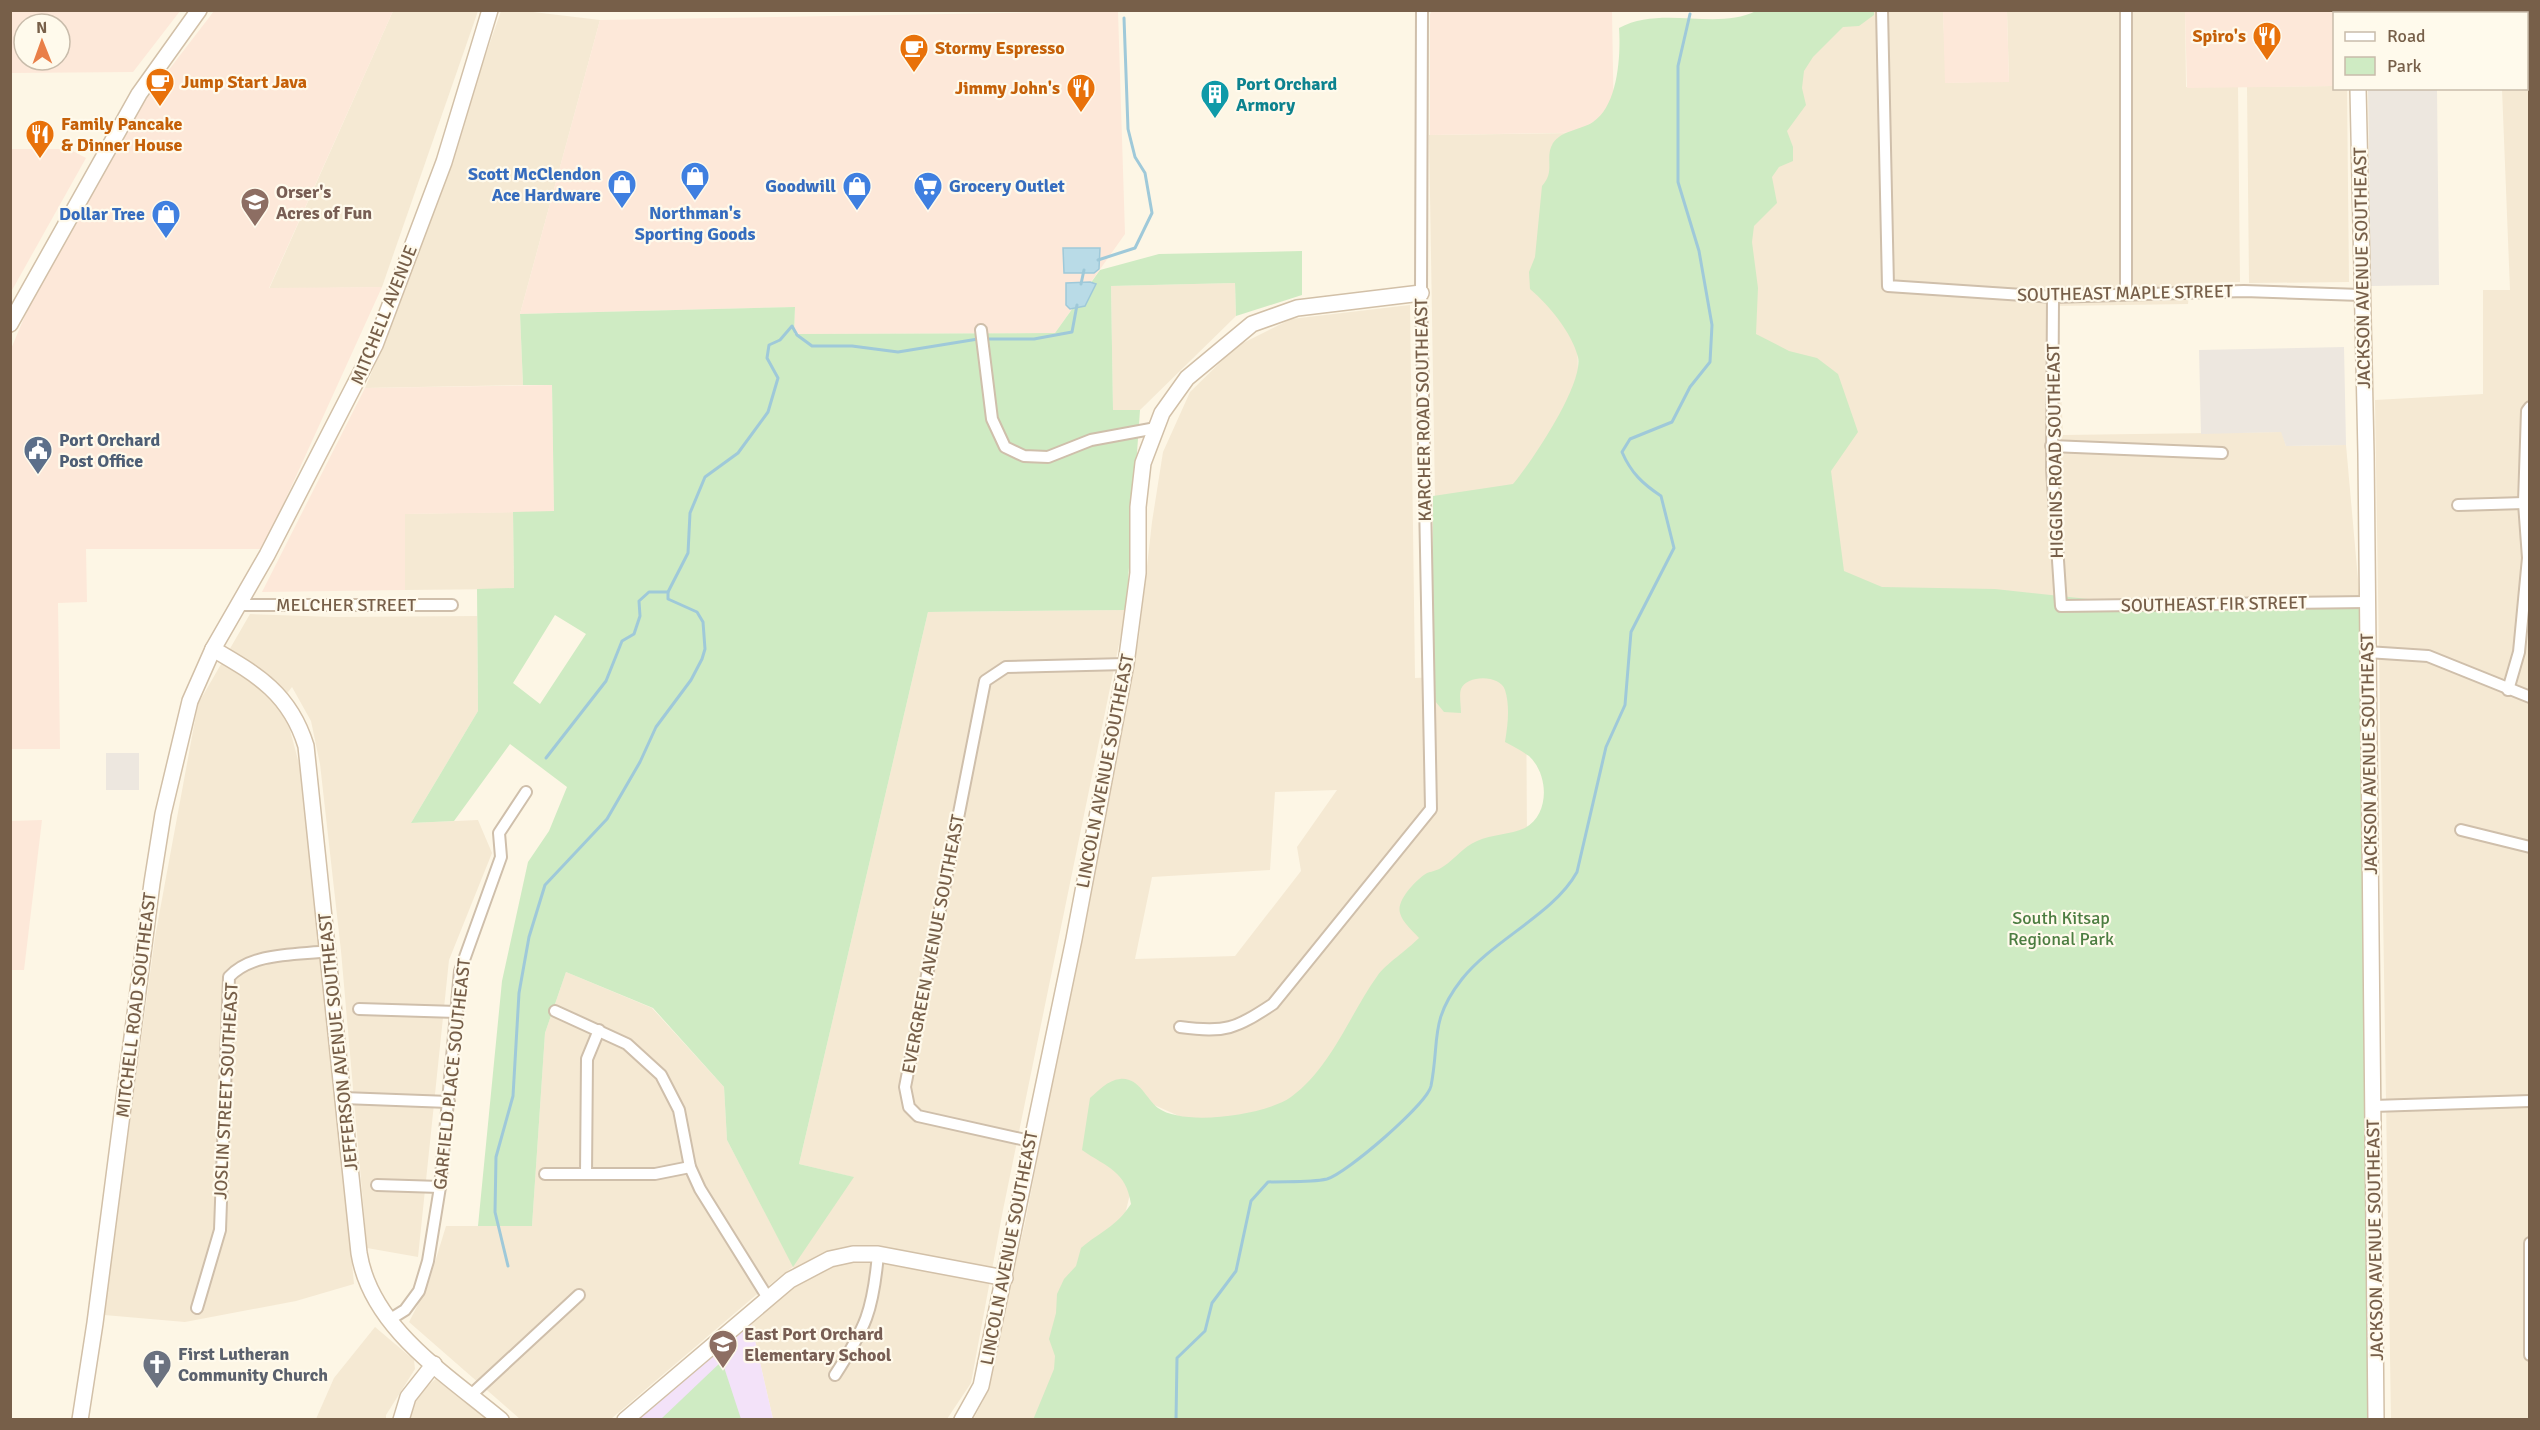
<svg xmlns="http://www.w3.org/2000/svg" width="2540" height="1430" font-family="Signika,sans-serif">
<rect width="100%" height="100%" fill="#fdf6e5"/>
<!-- residential -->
<g fill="#f5e9d3" fill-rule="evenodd">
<polygon points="393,11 478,11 382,287 269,289"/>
<polygon points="501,11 525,11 600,20 520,314 523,385 365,388 392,324"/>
<polygon points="1798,11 1943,11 1946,83 2009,81 2007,11 2185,11 2186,87 2238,87 2240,282 2190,283 2188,304 2057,306 2063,435 2282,432 2286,446 2346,445 2361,613 1746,604 1741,221"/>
<polygon points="2527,71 2529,71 2529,1419 2391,1419 2375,400 2483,394 2483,290 2510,290 2502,89 2526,88"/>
<polygon points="2334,86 2334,88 2347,89 2349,282 2249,283 2247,87"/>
<polygon points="1574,133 1580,495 1435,498 1429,135"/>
<polygon points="1235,283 1236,316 1140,410 1113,410 1111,286"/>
<path d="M1410 305 1415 678 1526 673 1527 839 1305 1103 1199 1125 1152 1104 1075 1419 973 1420 983 1401 1025 1223 1139 637 1152 522 1163 452 1190 392 1237 346 1291 319ZM1337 790 1297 847 1301 871 1235 956 1135 959 1152 877 1270 870 1275 792Z"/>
<polygon points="513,512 514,589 405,590 404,514"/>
<polygon points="1126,610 1003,1210 971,1383 947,1419 773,1419 750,1319 802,1279 793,1267 756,1295 611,1419 520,1419 409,1322 428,1285 446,1226 532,1226 545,1033 566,972 652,1008 724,1087 727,1140 793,1266 853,1177 799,1164 928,612"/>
<polygon points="250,614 334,617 477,616 478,711 411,823 478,820 492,853 449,960 418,1257 367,1248 341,951 320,764 311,721 292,687 278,705 290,730 306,790 354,1284 296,1301 185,1322 104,1315 155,937 198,704"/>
<polygon points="375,1327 414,1360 415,1369 386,1415 386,1419 316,1419 334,1378"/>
<polygon points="439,1376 487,1419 407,1420 408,1411 418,1394"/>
</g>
<!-- commercial -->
<g fill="#fde8d9" fill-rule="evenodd">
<path d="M10 11 11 10 180 11 133 72 11 73ZM24 24H60V60H24Z"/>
<polygon points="214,11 393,11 269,288 382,287 263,549 86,549 87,602 58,603 60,749 11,749 11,349 34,294 138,110"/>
<polygon points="1118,11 1125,234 1055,333 794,334 795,307 520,314 600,20"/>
<polygon points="1432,11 1612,11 1614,132 1430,135 1430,14"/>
<polygon points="1943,11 2007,11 2009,82 1945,83"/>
<polygon points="2185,11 2347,11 2347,13 2334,14 2334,86 2187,88"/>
<polygon points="2436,11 2529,11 2529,71 2527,71 2526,14 2436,14"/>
<polygon points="11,149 69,149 86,158 11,292"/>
<polygon points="552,385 554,512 405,514 405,590 262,592 365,388"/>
<polygon points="42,820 24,970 12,970 11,985 11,821"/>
</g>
<!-- industrial -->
<g fill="#ede7df">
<polygon points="2436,10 2436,14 2368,13 2368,10"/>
<polygon points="2368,89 2437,89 2439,285 2371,286"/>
<polygon points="2344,347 2346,445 2286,446 2281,432 2201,434 2199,350"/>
<rect x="106" y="753" width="33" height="37"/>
</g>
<!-- education -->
<polygon fill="#f3e2f9" points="749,1314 773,1419 625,1419"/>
<!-- green -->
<g fill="#cfebc3" fill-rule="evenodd">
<path d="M1756 11H1874V15L1859 26 1843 27 1813 57 1804 71 1802 88 1806 105 1787 131 1793 147V161L1779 167 1772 177 1777 203 1754 226 1752 242 1758 288 1756 334 1789 351 1817 358 1838 374 1858 432 1831 471 1844 571 1882 587 1995 589 2088 599 2194 604 2367 602 2376 1419 1033 1420 1054 1369 1055 1356 1049 1339 1056 1313 1057 1294 1064 1279 1076 1266 1081 1248C1101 1231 1116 1227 1131 1204 1126 1171 1108 1168 1082 1150L1090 1098C1098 1091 1108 1080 1120 1079 1139 1077 1146 1099 1158 1108 1184 1127 1266 1115 1291 1097 1332 1067 1349 1015 1378 975 1385 965 1408 949 1419 938 1413 931 1402 922 1400 913 1396 900 1417 879 1427 873 1433 871 1439 870 1444 866 1456 858 1463 847 1477 841 1492 834 1510 835 1525 828 1550 814 1549 775 1529 756 1522 751 1513 746 1505 742 1508 724 1510 706 1505 690 1501 675 1467 674 1461 689 1459 695 1461 706 1461 713L1444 712 1435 701 1432 688 1433 496 1513 484C1531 463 1584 384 1578 357 1572 333 1549 305 1530 289L1529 272 1535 257 1542 186C1556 171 1544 158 1553 143 1562 130 1581 130 1593 122 1618 106 1621 55 1619 28 1662 5 1716 31 1756 11Z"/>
<path d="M1302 251V295L1236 316 1235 283 1111 286 1113 410H1140L1126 610 928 612 799 1164 854 1177 793 1267 727 1140 724 1087 653 1008 566 972 545 1033 532 1226H478L502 981 528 862 549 831 567 787 510 744 454 821 411 823 478 711 477 589 514 588 513 512 554 511 552 385H523L520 314 795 307 794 334 1055 333 1100 270 1159 254ZM555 615 586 634 540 704 513 683Z"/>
<polygon points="722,1361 741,1419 661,1419"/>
</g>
<!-- water -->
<g fill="#b9dbe7" stroke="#9fc9d9" stroke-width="1.5">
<polygon points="1063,248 1100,248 1099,269 1094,273 1064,273"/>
<polygon points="1090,282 1096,284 1085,306 1070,309 1066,305 1066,283"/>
</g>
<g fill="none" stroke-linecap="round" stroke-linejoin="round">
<!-- stream -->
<g stroke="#9fc9d9" stroke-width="3">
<polyline points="1098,260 1135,248 1152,213 1145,173 1135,157 1128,129 1124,18"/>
<polyline points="1081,284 1084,270"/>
<polyline points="985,339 1034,339 1072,332 1077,305"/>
<polyline points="546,758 606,681 622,641 634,634 640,616 639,601 649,592 668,592"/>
<polyline points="508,1266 495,1212 496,1157 513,1096 519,993 529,937 545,885 607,819 640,762 656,727 691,680 702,659 705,649 703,622 697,612 668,599 668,592 688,553 690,513 705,477 738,453 768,412 778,378 767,358 769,345 780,340 792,326 797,335 812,346 852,346 898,352 978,339"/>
<path d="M1176 1420 1177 1358 1205 1331 1212 1303 1236 1271 1251 1201 1268 1182C1286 1181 1309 1183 1327 1179 1347 1173 1427 1104 1431 1086 1440 1040 1429 1021 1462 979 1494 939 1554 914 1577 872L1606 747 1625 705 1631 632 1674 548 1661 496C1643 484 1631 473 1622 452L1630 439 1672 422 1690 387 1710 362 1712 325 1699 251 1678 182V66L1690 14"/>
</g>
<!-- street casing -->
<g stroke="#cfbfab" stroke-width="14">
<g id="street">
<polyline points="1882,10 1888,286 2053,297 2244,291 2361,295"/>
<polyline points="2126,293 2126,10"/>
<polyline points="2053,297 2052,469 2061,606 2367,602"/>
<polyline points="981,330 992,419 1005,447 1024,456 1048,457 1091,440 1156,428"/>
<polyline points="2051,446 2222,453"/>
<polyline points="2458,505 2524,503"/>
<polyline points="240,605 452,605"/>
<polyline points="2367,652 2428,656 2530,697"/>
<polyline points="2508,690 2519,652 2528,558 2524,503 2527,411 2530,407"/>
<polyline points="2461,830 2530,847"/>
<polyline points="359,1009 457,1012"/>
<polyline points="555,1011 627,1044 661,1075 679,1110 690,1167 700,1189 768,1298"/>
<path d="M1180 1027C1226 1033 1235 1029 1273 1004L1431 809 1421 293 1422 10"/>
<polyline points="343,1098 449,1102"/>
<polyline points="2373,1106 2530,1101"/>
<polyline points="1030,1141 918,1116 909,1107 905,1087 985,681 1006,667 1126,664"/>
<polyline points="545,1174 655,1174 690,1167"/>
<polyline points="586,1174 587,1059 599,1030"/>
<polyline points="377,1185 440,1187"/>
<polyline points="2530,1243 2530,1355"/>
<path d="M197 1308 220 1230 229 977C252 952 296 955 329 951"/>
<polyline points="389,1320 405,1310 419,1291 428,1261 440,1187 460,971 501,857 499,833 526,792"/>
<path d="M835 1375C866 1327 873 1311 878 1254"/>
<polyline points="471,1395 579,1295"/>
</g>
</g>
<!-- secondary casing -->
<g stroke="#d2c0a8" stroke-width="18">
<g id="secondary">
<polyline points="2358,10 2358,14"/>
<polyline points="2358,88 2366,454 2376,1420"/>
<polyline points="10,324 139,94 199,10"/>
<path d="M213 649C258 675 290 694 306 746L359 1253C371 1328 446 1374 501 1420"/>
<polyline points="80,1420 95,1323 152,883 163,814 190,701 213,649 267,555 375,345 444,162 490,10"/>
<polyline points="401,1420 408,1397 434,1364"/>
<polyline points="625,1420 790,1280 830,1259 853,1254 878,1254 1005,1278"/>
<polyline points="962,1420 981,1386 1074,939 1126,664 1138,573 1138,507 1143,463 1162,413 1187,378 1252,324 1297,308 1421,293"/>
</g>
</g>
<!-- street -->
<use href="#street" stroke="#fff" stroke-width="10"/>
<!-- secondary -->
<use href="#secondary" stroke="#fff" stroke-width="15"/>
</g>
<!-- icons -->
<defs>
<g id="restaurant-pin" transform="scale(1.5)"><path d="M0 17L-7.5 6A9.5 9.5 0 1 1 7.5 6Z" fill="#e8710a" stroke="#fffaec"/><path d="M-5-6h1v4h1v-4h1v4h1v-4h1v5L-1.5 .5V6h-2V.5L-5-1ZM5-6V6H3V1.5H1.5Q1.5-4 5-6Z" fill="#fff"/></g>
<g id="cafe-pin" transform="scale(1.5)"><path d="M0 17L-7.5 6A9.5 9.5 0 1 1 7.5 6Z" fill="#e8710a" stroke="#fffaec"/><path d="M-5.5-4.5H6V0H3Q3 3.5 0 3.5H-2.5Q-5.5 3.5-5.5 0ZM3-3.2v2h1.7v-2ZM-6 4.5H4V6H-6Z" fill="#fff"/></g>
<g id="building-pin" transform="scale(1.5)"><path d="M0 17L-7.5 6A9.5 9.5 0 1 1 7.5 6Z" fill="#0f9aa8" stroke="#fffaec"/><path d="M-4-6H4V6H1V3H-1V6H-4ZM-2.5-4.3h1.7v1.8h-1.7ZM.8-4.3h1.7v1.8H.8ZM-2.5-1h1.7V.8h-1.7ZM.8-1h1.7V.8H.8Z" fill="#fff"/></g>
<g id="shop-pin" transform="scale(1.5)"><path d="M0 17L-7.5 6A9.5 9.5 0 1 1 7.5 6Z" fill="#3f7fe0" stroke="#fffaec"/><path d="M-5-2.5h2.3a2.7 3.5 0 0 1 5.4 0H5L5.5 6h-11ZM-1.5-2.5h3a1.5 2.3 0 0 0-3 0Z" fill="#fff"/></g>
<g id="supermarket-pin" transform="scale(1.5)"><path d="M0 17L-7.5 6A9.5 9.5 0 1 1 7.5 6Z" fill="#3f7fe0" stroke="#fffaec"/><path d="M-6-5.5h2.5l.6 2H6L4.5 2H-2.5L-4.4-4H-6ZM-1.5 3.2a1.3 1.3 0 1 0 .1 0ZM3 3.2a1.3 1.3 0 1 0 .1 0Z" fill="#fff"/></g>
<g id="school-pin" transform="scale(1.5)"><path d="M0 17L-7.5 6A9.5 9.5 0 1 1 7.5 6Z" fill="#8d6e63" stroke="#fffaec"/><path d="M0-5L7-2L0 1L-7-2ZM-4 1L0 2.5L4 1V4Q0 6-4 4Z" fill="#fff"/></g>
<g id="civic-pin" transform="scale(1.5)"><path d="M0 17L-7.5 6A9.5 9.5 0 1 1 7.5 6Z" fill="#5c6f8a" stroke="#fffaec"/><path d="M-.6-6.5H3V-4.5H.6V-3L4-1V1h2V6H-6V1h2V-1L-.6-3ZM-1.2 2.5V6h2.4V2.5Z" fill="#fff"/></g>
<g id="church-pin" transform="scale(1.5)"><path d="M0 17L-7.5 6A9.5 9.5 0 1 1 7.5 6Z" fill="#6b7280" stroke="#fffaec"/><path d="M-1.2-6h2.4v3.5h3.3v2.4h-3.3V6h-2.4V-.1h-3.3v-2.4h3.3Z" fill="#fff"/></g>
</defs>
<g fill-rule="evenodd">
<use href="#restaurant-pin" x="2267" y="36"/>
<use href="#cafe-pin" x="914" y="48"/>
<use href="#cafe-pin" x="160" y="82"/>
<use href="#restaurant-pin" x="1081" y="88"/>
<use href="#building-pin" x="1215" y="94"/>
<use href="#restaurant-pin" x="40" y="134"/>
<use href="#shop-pin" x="695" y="176"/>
<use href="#shop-pin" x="622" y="184"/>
<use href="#shop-pin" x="857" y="186"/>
<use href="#supermarket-pin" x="928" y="186"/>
<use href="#school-pin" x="255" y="202"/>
<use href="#shop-pin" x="166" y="214"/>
<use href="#civic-pin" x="38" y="450"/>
<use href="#school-pin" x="723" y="1344"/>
<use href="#church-pin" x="157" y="1364"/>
</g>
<g text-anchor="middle" stroke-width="4.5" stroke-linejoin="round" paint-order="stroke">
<!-- food labels -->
<g font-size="18" font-weight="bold" fill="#c56008" stroke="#fffaec" text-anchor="start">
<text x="2246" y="42" text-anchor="end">Spiro's</text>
<text x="935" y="54">Stormy Espresso</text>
<text x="181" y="88">Jump Start Java</text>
<text x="1060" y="94" text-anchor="end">Jimmy John's</text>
<text x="61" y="130">Family Pancake<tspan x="61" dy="21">&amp; Dinner House</tspan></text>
</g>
<!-- culture labels -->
<g font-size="18" font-weight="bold" fill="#0d838f" stroke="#fffaec" text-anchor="start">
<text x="1236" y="90">Port Orchard<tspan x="1236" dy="21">Armory</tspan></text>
</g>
<!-- shop labels -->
<g font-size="18" font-weight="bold" fill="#366cbe" stroke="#fffaec" text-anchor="end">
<text x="601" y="180">Scott McClendon<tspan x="601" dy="21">Ace Hardware</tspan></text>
<text x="836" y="192">Goodwill</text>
<text x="949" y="192" text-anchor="start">Grocery Outlet</text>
<text x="695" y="219" text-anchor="middle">Northman's<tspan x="695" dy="21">Sporting Goods</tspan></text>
<text x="145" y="220">Dollar Tree</text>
</g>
<!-- education labels -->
<g font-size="18" font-weight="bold" fill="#785e54" stroke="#fffaec" text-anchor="start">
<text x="276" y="198">Orser's<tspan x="276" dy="21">Acres of Fun</tspan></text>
<text x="744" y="1340">East Port Orchard<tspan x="744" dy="21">Elementary School</tspan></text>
</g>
<!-- street labels -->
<g font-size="18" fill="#775f49" stroke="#fffaec">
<text transform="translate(2362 268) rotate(-91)" y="6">JACKSON AVENUE SOUTHEAST</text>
<text transform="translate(2125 293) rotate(-1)" y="6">SOUTHEAST MAPLE STREET</text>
<text transform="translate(384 315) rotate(-68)" y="6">MITCHELL AVENUE</text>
<text transform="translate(1423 410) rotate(-91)" y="6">KARCHER ROAD SOUTHEAST</text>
<text transform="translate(2055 451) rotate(-91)" y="6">HIGGINS ROAD SOUTHEAST</text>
<text transform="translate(2214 604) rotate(-1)" y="6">SOUTHEAST FIR STREET</text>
<text x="346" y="611">MELCHER STREET</text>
<text transform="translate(2369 754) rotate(-91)" y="6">JACKSON AVENUE SOUTHEAST</text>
<text transform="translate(1105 771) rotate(-79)" y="6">LINCOLN AVENUE SOUTHEAST</text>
<text transform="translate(933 944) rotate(-79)" y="6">EVERGREEN AVENUE SOUTHEAST</text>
<text transform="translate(136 1005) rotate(-83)" y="6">MITCHELL ROAD SOUTHEAST</text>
<text transform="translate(338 1042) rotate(-96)" y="6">JEFFERSON AVENUE SOUTHEAST</text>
<text transform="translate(452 1074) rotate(-84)" y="6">GARFIELD PLACE SOUTHEAST</text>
<text transform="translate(226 1091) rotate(-87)" y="6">JOSLIN STREET SOUTHEAST</text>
<text transform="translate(2375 1240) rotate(-91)" y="6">JACKSON AVENUE SOUTHEAST</text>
<text transform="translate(1009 1248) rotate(-79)" y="6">LINCOLN AVENUE SOUTHEAST</text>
</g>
<!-- service labels -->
<g font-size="18" font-weight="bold" fill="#4e5e75" stroke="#fffaec" text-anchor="start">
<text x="59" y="446">Port Orchard<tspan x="59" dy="21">Post Office</tspan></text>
</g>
<!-- park labels -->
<g font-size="18" fill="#4c7d41" stroke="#fffaec">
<text x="2061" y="924">South Kitsap<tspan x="2061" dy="21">Regional Park</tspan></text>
</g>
<!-- worship labels -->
<g font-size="18" font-weight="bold" fill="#5b616d" stroke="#fffaec" text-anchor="start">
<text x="178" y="1360">First Lutheran<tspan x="178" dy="21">Community Church</tspan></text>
</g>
</g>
<!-- border -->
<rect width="2540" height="1430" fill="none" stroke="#775f49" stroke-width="24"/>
<!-- legend -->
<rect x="2333" y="12" width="195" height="78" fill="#fffaec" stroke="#c9bcab" stroke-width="1.5"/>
<rect x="2345" y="32" width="30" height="9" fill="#ffffff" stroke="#c9bcab" stroke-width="1.5"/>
<text x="2387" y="42" font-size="18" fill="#775f49">Road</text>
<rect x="2345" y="57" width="30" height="18" fill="#cfebc3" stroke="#c9bcab" stroke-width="1.5"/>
<text x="2387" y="72" font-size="18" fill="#775f49">Park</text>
<!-- north arrow -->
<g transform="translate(42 42) rotate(359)"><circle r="28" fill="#fffaec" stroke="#c9bcab" stroke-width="1.5"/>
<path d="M0-4.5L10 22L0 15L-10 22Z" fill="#e97f48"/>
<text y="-9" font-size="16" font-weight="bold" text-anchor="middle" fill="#775f49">N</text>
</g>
</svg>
